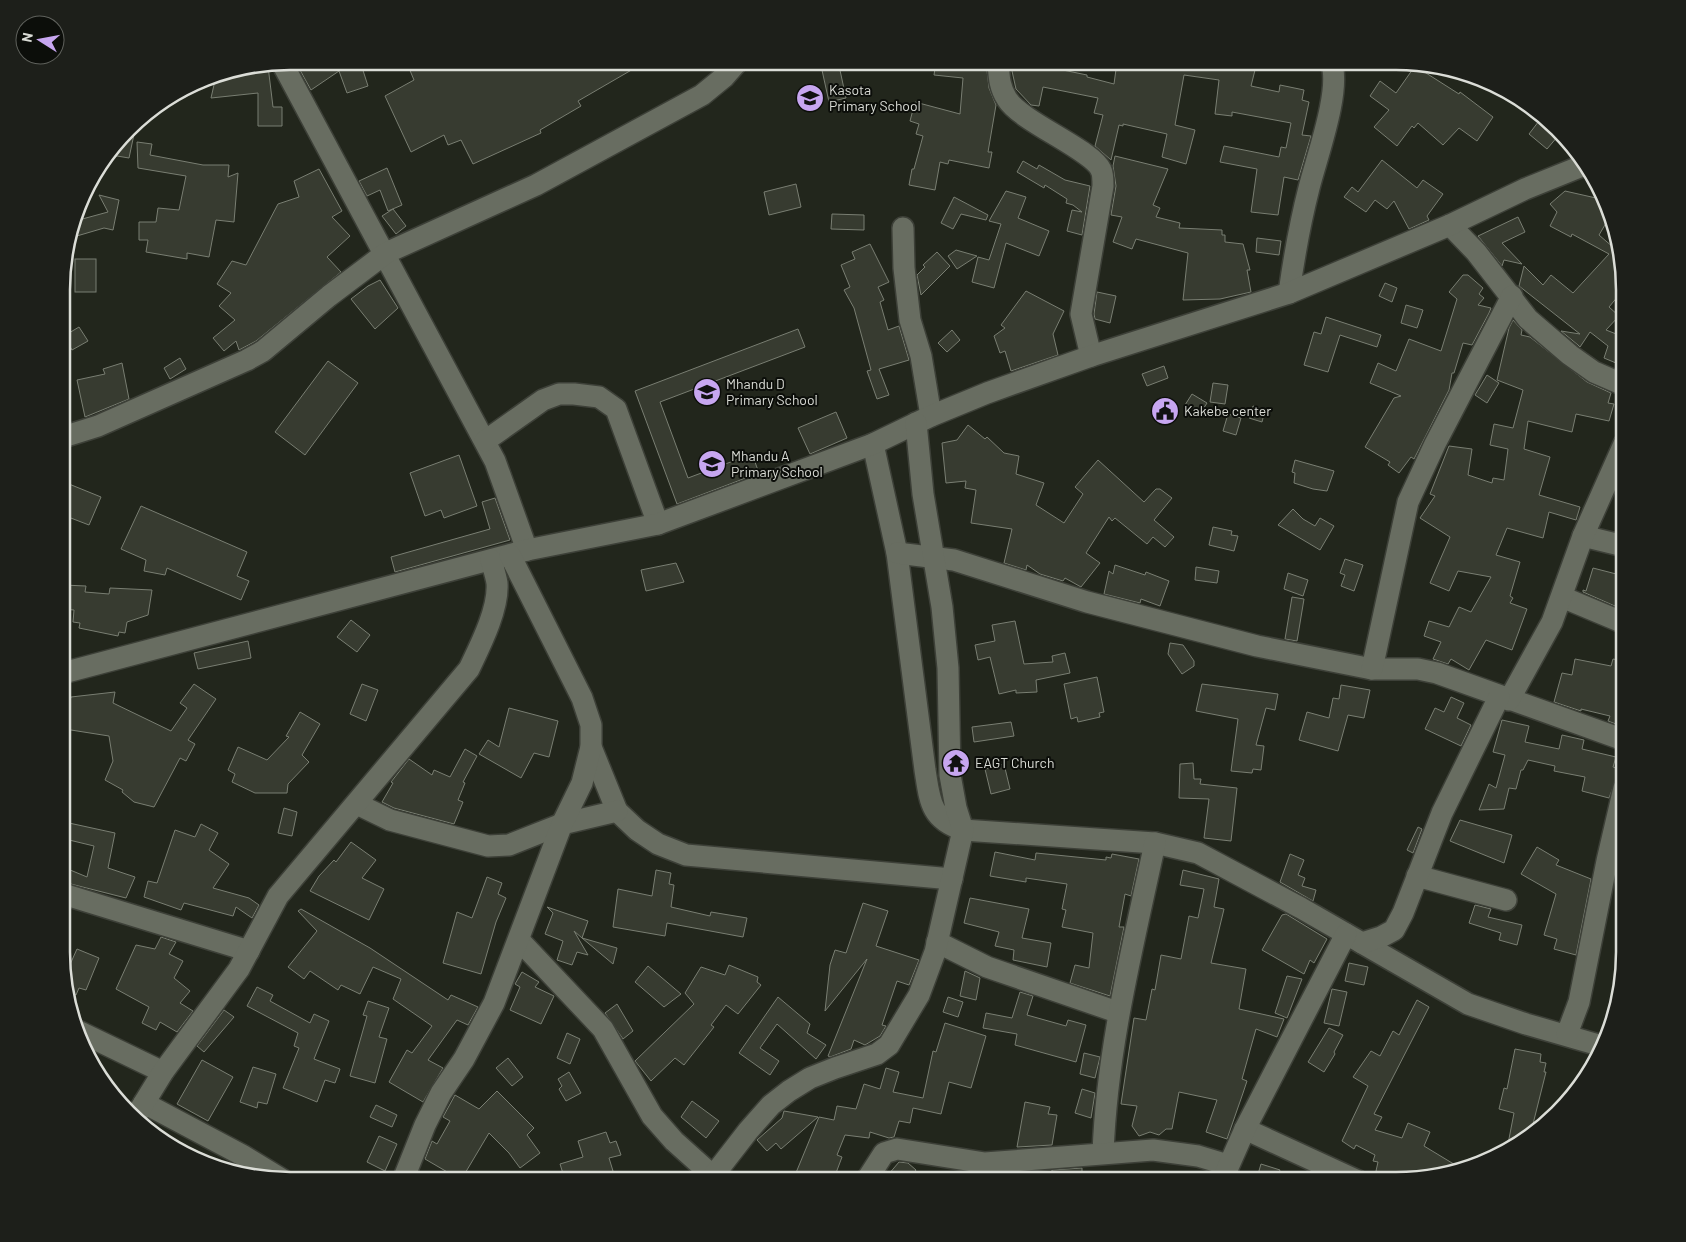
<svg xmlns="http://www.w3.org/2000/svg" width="1686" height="1242" font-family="Barlow,sans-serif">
<rect width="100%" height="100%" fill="#22261c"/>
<!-- building -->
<g fill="#373b30" stroke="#797e72">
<polygon points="295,61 360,61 368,86 347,93 339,71 311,90"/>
<polygon points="406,61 647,61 578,101 581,106 540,130 541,133 473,164 461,140 448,145 444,135 411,152 385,96 414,80"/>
<polygon points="820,61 838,61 846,98 829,102"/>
<polygon points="936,62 986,62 989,88 996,105 988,152 992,152 989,168 949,160 948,164 940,162 935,190 909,185 912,169 914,169 923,136 916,134 919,124 910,121 915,102 960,114 963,78 934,75"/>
<polygon points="1010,62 1032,62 1031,67 1058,69 1087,75 1087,77 1114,84 1117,62 1135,62 1135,64 1149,67 1149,62 1247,62 1245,68 1255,70 1251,86 1279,92 1280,85 1304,90 1302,100 1309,102 1302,135 1311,136 1298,180 1284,177 1278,215 1251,212 1257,169 1220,162 1224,146 1279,157 1281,147 1286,148 1291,123 1232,112 1232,116 1215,114 1219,80 1184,75 1175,125 1195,130 1186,164 1162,157 1167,134 1123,124 1123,126 1119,125 1111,160 1095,146 1103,115 1094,113 1098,98 1043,87 1039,106 1031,105 1016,89"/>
<polygon points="268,66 273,107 282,107 282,126 258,126 258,93 211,98 216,76"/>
<polygon points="1415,66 1459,94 1460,92 1493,117 1477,141 1459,128 1443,145 1418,123 1414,128 1412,126 1397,146 1374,127 1389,110 1370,96 1380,81 1396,93"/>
<polygon points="1542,117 1558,136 1547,149 1529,134"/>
<polygon points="137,120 129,158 111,155 120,144"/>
<polygon points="137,142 152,144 150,155 203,165 229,165 228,177 238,173 234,222 216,220 209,257 187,253 187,259 146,252 148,240 139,240 139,222 156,222 158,208 179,210 186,176 138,168"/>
<polygon points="1115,156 1168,169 1153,205 1160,208 1156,217 1180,223 1179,228 1222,230 1222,235 1225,235 1225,242 1243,244 1250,270 1247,270 1251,292 1220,299 1183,300 1188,253 1136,239 1132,249 1113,242 1122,217 1111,215 1116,186 1113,166"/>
<polygon points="1382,160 1417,188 1423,180 1443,194 1427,216 1429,220 1409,229 1394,201 1387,209 1375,200 1366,212 1344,197 1352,187 1358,192"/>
<polygon points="1023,161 1037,169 1039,165 1065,180 1090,186 1082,235 1067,231 1072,210 1082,212 1073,205 1066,203 1067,199 1045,185 1044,188 1017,172"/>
<polygon points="387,168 402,205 388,211 380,190 367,196 359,181"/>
<polygon points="319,169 342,211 332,217 350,236 327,257 341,272 256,341 239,350 236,341 224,351 213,338 235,320 219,306 231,293 217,284 232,261 246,265 278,204 299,197 294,181"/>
<polygon points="796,184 801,207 769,215 764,192"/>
<polygon points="1006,191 1026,197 1018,218 1049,231 1039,256 1006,243 994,288 972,282 978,257 989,260 1001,224 989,221"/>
<polygon points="1565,191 1596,198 1602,192 1609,218 1599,235 1614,248 1616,246 1624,276 1624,289 1609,307 1619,316 1606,330 1624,337 1616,363 1604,358 1608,346 1590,332 1580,347 1578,345 1561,331 1580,334 1519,286 1524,266 1543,285 1551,275 1573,293 1609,254 1572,234 1571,237 1550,226 1557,212 1550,204"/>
<polygon points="99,195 119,200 113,230 104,228 70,238 75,221 108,212"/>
<polygon points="954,197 988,215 986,220 961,214 953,229 941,223"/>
<polygon points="393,209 406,226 396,234 382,216"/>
<polygon points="832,214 864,215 864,230 831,229"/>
<polygon points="1518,217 1525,232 1502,243 1522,264 1504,260 1502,266 1478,236"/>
<polygon points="1257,238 1281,241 1279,255 1256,252"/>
<polygon points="870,244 889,282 878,287 884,300 880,302 888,330 899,326 909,360 879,369 889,395 877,399 867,371 871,370 854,308 844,290 850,287 841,265 855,259 852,252"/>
<polygon points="956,250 977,256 957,269 948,256"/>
<polygon points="937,252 950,266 921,295 917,275 925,267 923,265"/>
<rect x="75" y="259" width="21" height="33"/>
<polygon points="1463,275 1468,275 1483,288 1479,294 1484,298 1478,305 1491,308 1489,313 1472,345 1463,343 1454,373 1452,373 1449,390 1414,459 1411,457 1399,473 1388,465 1390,462 1365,447 1394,398 1401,396 1370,383 1378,363 1396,371 1409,339 1441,351 1457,299 1449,292"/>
<polygon points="380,280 398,308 375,329 351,299 368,286"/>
<polygon points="1385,283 1397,288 1392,302 1379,296"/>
<polygon points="1026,291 1064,311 1053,334 1058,355 1011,371 1005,351 1000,353 994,336 1005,328 1001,325"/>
<polygon points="1097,292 1116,296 1110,323 1095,319 1094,314"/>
<polygon points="1406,305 1423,310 1417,328 1401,323"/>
<polygon points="1326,317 1381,335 1377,347 1340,335 1328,372 1304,365 1314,332 1321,334"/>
<polygon points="1513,320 1522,330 1521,335 1530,337 1587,382 1611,393 1608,403 1614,404 1609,421 1576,414 1572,432 1528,421 1524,449 1550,457 1539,495 1580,507 1576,520 1549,512 1543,538 1507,528 1496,555 1520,562 1510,596 1513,598 1510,603 1527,609 1512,650 1486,640 1469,670 1451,659 1448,664 1433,659 1441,642 1424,636 1429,621 1449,627 1459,607 1471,612 1491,577 1458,571 1449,591 1430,583 1450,537 1420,518 1435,496 1430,494 1449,446 1472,449 1468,475 1492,483 1493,478 1504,480 1508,449 1490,445 1494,424 1513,428 1523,390 1497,380 1509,328"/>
<polygon points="79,327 88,341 72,350 64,336"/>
<polygon points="798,329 805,347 660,402 688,478 752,454 759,473 677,504 635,391"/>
<polygon points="952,330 960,340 947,352 938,343"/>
<polygon points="180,358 186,369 170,379 164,368"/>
<polygon points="328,361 358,383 305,455 275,432"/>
<polygon points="122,363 129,399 85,417 77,380 105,374 103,369"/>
<polygon points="1164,366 1168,378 1147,386 1142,374"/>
<polygon points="1487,375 1499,383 1487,403 1475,395"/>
<polygon points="1213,383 1228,385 1225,404 1210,402"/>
<polygon points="1192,394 1207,403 1200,414 1185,405"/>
<polygon points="1253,406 1265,410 1262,422 1249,418"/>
<polygon points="836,412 847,438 810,454 798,428"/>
<polygon points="1228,414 1241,418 1236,435 1223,431"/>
<polygon points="968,425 985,439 987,437 1004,453 1019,456 1016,474 1044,483 1036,505 1064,523 1083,494 1075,487 1098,460 1144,502 1156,489 1160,489 1172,498 1154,520 1174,537 1165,547 1153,537 1147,544 1115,518 1112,521 1109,517 1086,553 1100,563 1081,587 1065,578 1063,581 1040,574 1027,565 1026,570 1004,563 1012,529 971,523 976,490 965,488 966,481 946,483 942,443 957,440"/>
<polygon points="459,455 477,506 444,518 441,510 425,516 410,473"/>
<polygon points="1295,460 1334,471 1327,491 1313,489 1294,483 1295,473 1292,472"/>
<polygon points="69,484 101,497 89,525 63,515 63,497"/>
<polygon points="495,498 510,540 395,572 391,557 490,529 482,502"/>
<polygon points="141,506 247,552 237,576 249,581 241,600 167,568 165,575 144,571 146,560 121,549"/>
<polygon points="1293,509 1303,519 1315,526 1320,518 1334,526 1320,550 1278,525"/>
<polygon points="1213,527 1232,531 1231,535 1238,536 1234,551 1209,545"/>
<polygon points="1345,559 1363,565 1354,591 1341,586 1345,575 1340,573"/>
<polygon points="676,563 684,582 646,591 641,570"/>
<polygon points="1115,565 1145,575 1146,572 1169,581 1160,606 1141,599 1140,603 1104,594 1109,571 1113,574"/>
<polygon points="1196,567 1219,571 1217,583 1195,580"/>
<polygon points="1593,568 1624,576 1624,610 1583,592 1583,590 1586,591"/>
<polygon points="1288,573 1308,580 1303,596 1284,589"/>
<polygon points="63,585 86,586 85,592 109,594 110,588 152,590 148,615 127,622 125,633 119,632 118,636 79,628 80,623 73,622 74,610 63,609"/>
<polygon points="1292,597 1304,599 1297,641 1285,639"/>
<polygon points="351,620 370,635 357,652 337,637"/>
<polygon points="1015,621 1024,664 1053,662 1052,656 1065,653 1070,673 1036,680 1037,692 1016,693 1016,690 999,694 990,657 978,660 975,645 995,641 992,625"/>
<polygon points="248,641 251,658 198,669 194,653"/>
<polygon points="1170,643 1183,645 1194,661 1194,666 1182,674 1168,654"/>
<polygon points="1575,659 1611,666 1613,659 1624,661 1624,727 1608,721 1610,716 1581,709 1581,711 1554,702 1562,673 1572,675"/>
<polygon points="1097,677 1104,712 1099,713 1100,717 1078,722 1077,717 1071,719 1064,684"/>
<polygon points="194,684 216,699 188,740 195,744 186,761 180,758 154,807 134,802 122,792 123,790 105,780 113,761 109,736 71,730 63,725 71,697 115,692 113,703 171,731 187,708 180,703"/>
<polygon points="362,684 378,690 366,721 350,714"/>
<polygon points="1202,684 1278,694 1275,710 1266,708 1256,745 1264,746 1261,770 1253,769 1252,773 1231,771 1238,719 1196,711"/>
<polygon points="1341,685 1370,690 1364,718 1348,715 1338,751 1299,740 1307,712 1329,718 1333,698 1339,699"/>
<polygon points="1451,697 1464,703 1457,718 1471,725 1461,746 1425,729 1435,708 1444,712"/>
<polygon points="509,708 558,721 549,757 534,753 521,778 479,754 488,740 499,747"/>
<polygon points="300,712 320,724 302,755 309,762 288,784 287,793 255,793 232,782 235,774 228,770 238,747 267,760 289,737 286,736"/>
<polygon points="1502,720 1529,726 1525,742 1559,749 1562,735 1584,740 1582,749 1616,757 1613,767 1620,769 1609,798 1582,791 1585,777 1554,771 1555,766 1528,760 1523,770 1521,770 1516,789 1509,788 1504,809 1479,810 1489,784 1496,788 1505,755 1493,752"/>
<polygon points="1011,722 1014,736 974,742 972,727"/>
<polygon points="465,749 477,756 463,782 465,783 458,800 463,802 454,824 394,808 382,802 393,783 391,782 409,759 432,775 434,770 450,777"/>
<polygon points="1193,763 1194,779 1201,779 1200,784 1237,788 1231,841 1204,838 1209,799 1179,798 1180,764"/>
<polygon points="1004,764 1010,789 991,794 985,769"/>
<polygon points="284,808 297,812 292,836 278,833"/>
<polygon points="1460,820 1512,835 1504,863 1450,841"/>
<polygon points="69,823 115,833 108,868 135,877 126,898 63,882 63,867 87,877 94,846 65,839"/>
<polygon points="201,824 218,833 209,850 229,864 213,888 249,898 259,905 252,918 236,907 233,916 184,903 181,910 144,897 148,881 157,883 175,830 195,837"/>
<polygon points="1418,827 1422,829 1413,853 1407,850"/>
<polygon points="351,842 376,860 362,878 384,889 369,920 310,891 319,876 334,860 336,862"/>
<polygon points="1537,847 1559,860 1556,865 1591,879 1576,955 1554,949 1557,939 1544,935 1556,894 1521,874"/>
<polygon points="995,852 1035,860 1036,853 1106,860 1106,857 1111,858 1112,854 1139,859 1131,896 1125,894 1119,927 1124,927 1110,996 1070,983 1075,965 1089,968 1093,933 1062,927 1066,910 1062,909 1067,884 1026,878 1026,882 990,876"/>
<polygon points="1290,854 1304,860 1298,875 1305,878 1302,886 1316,890 1313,901 1280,882"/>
<polygon points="656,870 671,873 669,884 674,885 671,907 710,916 711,912 747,918 743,937 667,923 665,936 613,927 618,889 652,896"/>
<polygon points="1183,870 1219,879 1214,907 1224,909 1211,963 1246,969 1239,1009 1284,1019 1277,1037 1256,1029 1242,1079 1247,1081 1243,1093 1227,1139 1206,1132 1217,1100 1179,1092 1172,1129 1166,1129 1159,1135 1150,1132 1139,1136 1132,1126 1137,1106 1121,1104 1134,1018 1146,1020 1152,989 1155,990 1161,955 1181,959 1189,916 1198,918 1204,889 1180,885"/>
<polygon points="487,877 502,883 498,894 506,898 496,922 481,974 443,963 457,912 472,918"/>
<polygon points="970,898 1029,909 1022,938 1051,943 1047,967 1013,960 1014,950 995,946 999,932 964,923"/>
<polygon points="863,903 888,911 876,946 919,960 909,985 897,981 882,1025 886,1026 880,1036 865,1045 854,1040 851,1049 830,1057 828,1056 867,959 825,1011 830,965 835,950 846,953"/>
<polygon points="1475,905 1491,909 1488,917 1522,925 1517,945 1499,940 1501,933 1469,923"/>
<polygon points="547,907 588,921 582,938 574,931 588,955 577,952 572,965 557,960 563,941 545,934 553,913"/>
<polygon points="301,909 370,948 448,1000 451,995 478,1007 468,1025 457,1020 428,1060 443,1068 423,1102 389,1082 407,1050 412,1053 432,1026 393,999 401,979 373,967 360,994 341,985 338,990 310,971 304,979 288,967 317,931 298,911"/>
<polygon points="1286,914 1327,939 1314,963 1310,960 1304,974 1262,950 1282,915"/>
<polygon points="161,937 176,942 169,954 183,961 174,978 190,991 180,1003 193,1011 177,1032 160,1022 156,1030 142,1023 149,1007 116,989 136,945 155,949"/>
<polygon points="582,938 617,948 613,964"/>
<polygon points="77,949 99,958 86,990 79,988 76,995 67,991 63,980"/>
<polygon points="1349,963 1368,967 1364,985 1345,981"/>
<polygon points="729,965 758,977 757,982 761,985 738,1014 726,1005 711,1025 714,1027 684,1065 675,1058 651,1081 635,1061 694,1004 685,993 701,967 725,975"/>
<polygon points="648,966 681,994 664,1007 635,982"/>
<polygon points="965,971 980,978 976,1000 960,996"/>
<polygon points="522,972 539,982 535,987 554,996 541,1024 510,1010 520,987 515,984"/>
<polygon points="1287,976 1302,979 1287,1018 1275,1013"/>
<polygon points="257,987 273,995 270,1001 310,1023 314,1014 329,1021 314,1059 340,1069 335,1083 325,1080 317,1102 283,1088 299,1048 294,1046 298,1033 247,1006"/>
<polygon points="1332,989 1347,992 1339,1026 1324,1023"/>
<polygon points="1020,992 1033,996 1027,1015 1066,1026 1068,1020 1086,1025 1076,1062 1015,1045 1017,1034 983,1028 986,1013 1012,1018"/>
<polygon points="778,997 810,1024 807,1033 826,1045 816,1059 777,1024 760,1048 779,1061 770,1075 739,1053"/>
<polygon points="948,997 963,1002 958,1017 943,1012"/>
<polygon points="1417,1000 1429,1007 1374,1114 1382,1117 1375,1130 1402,1138 1408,1123 1430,1132 1424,1146 1457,1166 1390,1181 1393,1176 1376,1171 1378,1162 1373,1161 1375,1155 1356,1145 1354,1149 1342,1141 1368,1086 1353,1077 1371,1051 1380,1056 1393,1031 1399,1035"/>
<polygon points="368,1001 389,1008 379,1037 387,1039 375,1083 350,1076 367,1016 363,1015"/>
<polygon points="617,1004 633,1031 623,1039 605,1013"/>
<polygon points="224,1010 234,1017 204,1052 197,1046"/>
<polygon points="945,1023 986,1036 971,1088 949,1082 941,1114 913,1108 910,1123 899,1121 894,1137 889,1138 870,1132 869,1138 845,1135 837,1155 842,1157 833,1181 793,1180 819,1117 834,1120 837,1106 856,1109 864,1084 880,1089 886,1068 899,1072 893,1092 923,1098 933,1051 936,1052"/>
<polygon points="1329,1028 1343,1035 1334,1052 1335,1054 1324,1072 1308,1062"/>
<polygon points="567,1033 580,1039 570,1064 557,1058"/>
<polygon points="1515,1049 1541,1054 1540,1062 1546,1063 1544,1072 1546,1072 1532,1128 1507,1149 1514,1113 1499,1109 1504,1088 1507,1089"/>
<polygon points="1084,1053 1100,1057 1095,1078 1080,1074"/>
<polygon points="508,1058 523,1077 512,1086 496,1068"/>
<polygon points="202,1060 233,1077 208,1121 177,1104"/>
<polygon points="253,1067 276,1074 267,1104 258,1102 257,1108 240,1102"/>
<polygon points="569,1072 581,1093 566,1101 559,1089 562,1086 558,1079"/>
<polygon points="1082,1089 1095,1093 1091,1118 1075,1113"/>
<polygon points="497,1091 534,1128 527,1135 540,1153 520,1168 509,1153 489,1133 461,1180 425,1159 432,1141 437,1144 450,1121 443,1117 455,1095 479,1109"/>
<polygon points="692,1101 719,1121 706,1138 681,1117"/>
<polygon points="1025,1102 1050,1107 1048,1114 1057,1115 1052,1145 1017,1147"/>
<polygon points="376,1105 397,1115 392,1127 370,1117"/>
<polygon points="784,1111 818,1117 781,1149 776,1143 767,1151 757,1140 782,1118"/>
<polygon points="606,1132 610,1143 616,1141 621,1155 609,1158 613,1171 586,1180 565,1180 560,1164 583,1157 578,1141"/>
<polygon points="379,1136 397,1144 385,1171 367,1162"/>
<polygon points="899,1162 908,1163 916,1170 908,1181 895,1181 888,1175"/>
<polygon points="1261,1164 1280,1170 1276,1181 1256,1181"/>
<polygon points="1082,1168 1082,1181 1051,1181 1052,1170"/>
</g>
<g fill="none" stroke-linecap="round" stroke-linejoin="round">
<!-- minor casing -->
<g stroke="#3d4038" stroke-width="24">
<g id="minor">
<path d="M998 62C999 75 999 87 1007 99 1021 122 1093 150 1101 170 1103 174 1103 181 1103 186L1081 314 1091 356"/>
<polyline points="282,63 495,461 527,550"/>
<polyline points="1450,225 1476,252 1528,319 1570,355 1594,372 1624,385"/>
<polyline points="903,228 904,268 910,320 921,356 931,416"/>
<path d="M1289 293C1294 257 1300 223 1309 188 1316 159 1342 89 1331 62"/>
<polyline points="63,437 98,426 247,360 263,351 329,296 386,253 536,185 702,95 724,77 738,61"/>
<polyline points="485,441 543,400 559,394 574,394 599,397 616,409 658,524"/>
<path d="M873 444 897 553 925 770C930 801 930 819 963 830L1155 843 1198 853 1301 908 1468 1004 1526 1024 1602 1046"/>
<polyline points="1583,536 1624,546"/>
<polyline points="897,553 954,560 1087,602 1257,646 1372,669 1418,669 1437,673 1624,740"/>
<polyline points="1562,597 1624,623"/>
<polyline points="1372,669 1408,502 1435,444 1512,296"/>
<polyline points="63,673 527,550 658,524 873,444 931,416 987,393 1091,356 1289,293 1450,225 1525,189 1582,166"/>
<polyline points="1509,700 1552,622 1583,536 1624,444"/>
<polyline points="591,747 617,811 637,830 658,844 686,855 952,879"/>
<polyline points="357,804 390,820 488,846 509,845 562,824 617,811"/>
<polyline points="1417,876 1506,900"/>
<polyline points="63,894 249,951"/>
<polyline points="519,940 603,1029 652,1116 674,1141 713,1176"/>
<polyline points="937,942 987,967 1117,1012"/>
<polyline points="1362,943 1381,937 1394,930 1403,913 1442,813 1499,697"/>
<polyline points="80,1032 163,1072"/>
<polyline points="1567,1034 1579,1002 1607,861 1624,788"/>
<polyline points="144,1103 242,1155 283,1180"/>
<path d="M136 1116 163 1072 239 969 278 896 469 669C480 646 499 609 497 583 496 576 493 567 491 560"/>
<polyline points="1245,1129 1358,1181"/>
<path d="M1103 1153C1107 1047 1133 946 1155 843"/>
<polyline points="403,1180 425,1125 441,1093 464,1059 494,1003 562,824 582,783 591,747 591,725 582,698 510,555"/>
<polyline points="710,1180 748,1131 771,1105 789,1091 810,1078 835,1068 877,1054 889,1045 919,995 935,952 963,830 956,808 950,775 948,668 942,607 923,494 916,423"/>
<polyline points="866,1181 884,1153 897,1149 985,1163 1153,1150 1198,1156 1228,1165"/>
<polyline points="1222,1181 1245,1129 1346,934"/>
</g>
</g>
<!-- minor -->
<use href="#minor" stroke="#686d61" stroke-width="21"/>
</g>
<!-- icons -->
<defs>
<g id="school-disc" transform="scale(1.4375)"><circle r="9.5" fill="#c7a6f0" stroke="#0c0e0a"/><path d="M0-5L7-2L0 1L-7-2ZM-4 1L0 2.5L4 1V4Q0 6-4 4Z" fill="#111"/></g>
<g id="civic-disc" transform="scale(1.4375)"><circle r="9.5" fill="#c7a6f0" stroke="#0c0e0a"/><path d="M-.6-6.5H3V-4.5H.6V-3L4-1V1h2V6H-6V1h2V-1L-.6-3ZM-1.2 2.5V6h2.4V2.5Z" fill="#111"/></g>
<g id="temple-disc" transform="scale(1.4375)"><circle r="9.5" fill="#c7a6f0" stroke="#0c0e0a"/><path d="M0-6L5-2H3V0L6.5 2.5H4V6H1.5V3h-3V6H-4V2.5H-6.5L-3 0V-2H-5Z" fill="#111"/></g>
</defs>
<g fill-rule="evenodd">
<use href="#school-disc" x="810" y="98"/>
<use href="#school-disc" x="707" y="392"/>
<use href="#civic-disc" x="1165" y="411"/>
<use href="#school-disc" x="712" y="464"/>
<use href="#temple-disc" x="956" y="763"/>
</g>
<g text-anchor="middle" stroke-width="4" stroke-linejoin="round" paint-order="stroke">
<!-- poi labels -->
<g font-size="14" fill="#dbddd7" stroke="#0c0e0a" text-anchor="start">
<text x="829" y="95">Kasota<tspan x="829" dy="16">Primary School</tspan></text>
<text x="726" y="389">Mhandu D<tspan x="726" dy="16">Primary School</tspan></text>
<text x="1184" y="416">Kakebe center</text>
<text x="731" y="461">Mhandu A<tspan x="731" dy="16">Primary School</tspan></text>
<text x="975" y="768">EAGT Church</text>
</g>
</g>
<!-- crop -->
<path d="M0 0H1686V1242H0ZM290 70H1396A220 220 0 0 1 1616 290V952A220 220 0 0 1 1396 1172H290A220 220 0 0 1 70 952V290A220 220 0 0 1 290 70Z" fill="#1d1f1a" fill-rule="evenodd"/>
<path fill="none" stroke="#dbddd7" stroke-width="2.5" d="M290 70H1396A220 220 0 0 1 1616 290V952A220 220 0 0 1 1396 1172H290A220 220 0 0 1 70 952V290A220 220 0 0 1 290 70Z"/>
<!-- north arrow -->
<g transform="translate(40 40) rotate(281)"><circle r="24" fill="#0c0e0a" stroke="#5f615c"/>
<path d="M0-4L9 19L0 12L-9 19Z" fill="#c7a6f0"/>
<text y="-8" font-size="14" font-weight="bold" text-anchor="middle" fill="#dbddd7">N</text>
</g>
</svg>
